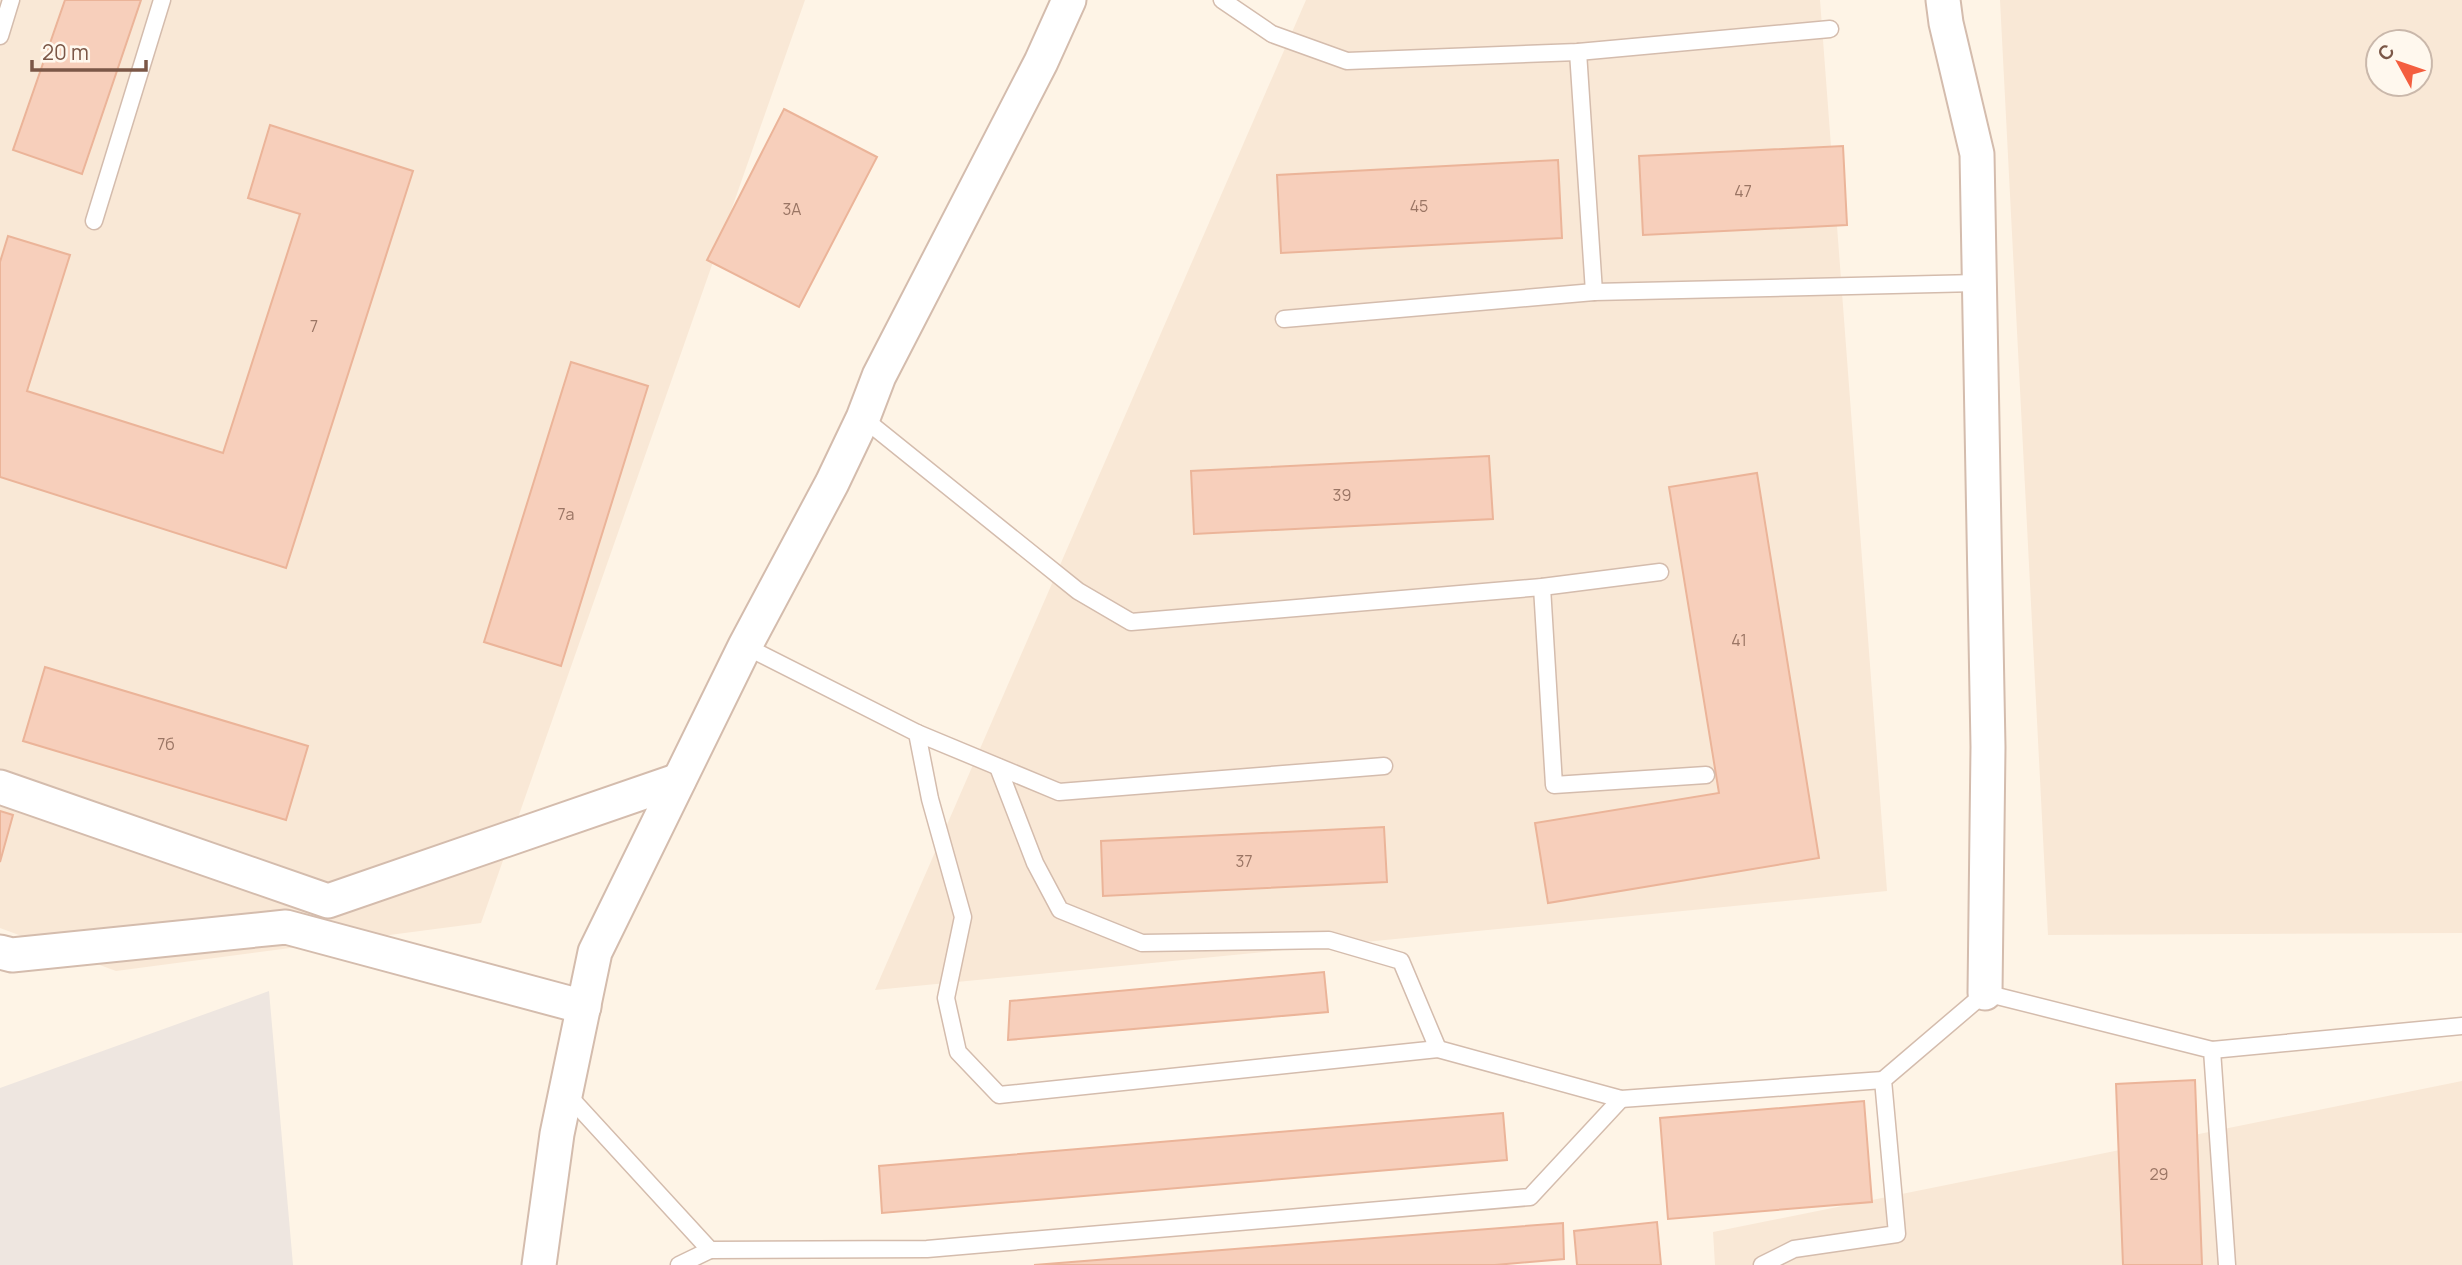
<svg xmlns="http://www.w3.org/2000/svg" width="2462" height="1265" font-family="Manrope,sans-serif">
<rect width="100%" height="100%" fill="#fef4e6"/>
<!-- residential -->
<g fill="#f9e8d6" fill-rule="evenodd">
<polygon points="0,0 805,0 481,923 116,971 0,928"/>
<polygon points="1306,0 1820,0 1887,891 875,990"/>
<path d="M2000 0H2462V933L2048 935ZM2378 42H2420V84H2378Z"/>
<polygon points="2462,1081 2462,1265 1715,1265 1713,1232"/>
</g>
<!-- industrial -->
<polygon fill="#eee6e0" points="269,991 293,1265 0,1265 0,1088"/>
<!-- building -->
<g fill="#f7cfbb" stroke="#ebb499" stroke-width="2">
<polygon points="65,0 141,0 82,174 13,150"/>
<polygon points="784,109 877,157 799,307 707,260"/>
<polygon points="270,125 413,171 286,568 0,477 0,262 8,236 70,255 27,391 223,453 300,214 248,198"/>
<polygon points="1843,146 1847,225 1643,235 1639,156"/>
<polygon points="1558,160 1562,238 1281,253 1277,175"/>
<polygon points="571,362 648,386 561,666 484,642"/>
<polygon points="1489,456 1493,519 1194,534 1191,471"/>
<polygon points="1757,473 1819,858 1548,903 1535,823 1719,793 1669,487"/>
<polygon points="45,667 308,746 286,820 23,741"/>
<polygon points="0,811 13,815 0,862"/>
<polygon points="1384,827 1387,882 1103,896 1101,841"/>
<polygon points="1324,972 1328,1012 1008,1040 1010,1001"/>
<polygon points="2195,1080 2202,1265 2123,1265 2116,1084"/>
<polygon points="1864,1101 1872,1202 1668,1219 1660,1118"/>
<polygon points="1503,1113 1507,1160 882,1213 879,1166"/>
<polygon points="1657,1222 1661,1265 1577,1265 1574,1231"/>
<polygon points="1563,1223 1564,1259 1495,1265 1034,1265"/>
</g>
<g fill="none" stroke-linecap="round" stroke-linejoin="round">
<!-- service casing -->
<g stroke="#d4bcad" stroke-width="19">
<g id="service">
<polyline points="1222,0 1272,34 1347,61 1578,52 1830,29"/>
<polyline points="0,36 11,0"/>
<polyline points="1578,52 1594,292"/>
<polyline points="94,221 162,0"/>
<polyline points="1284,319 1594,292 1977,283"/>
<polyline points="863,418 1078,591 1131,622 1542,587 1660,572"/>
<polyline points="1542,587 1554,785 1706,775"/>
<polyline points="745,646 917,733 930,799 963,917 946,998 958,1052 999,1095 1438,1049 1621,1099 1883,1080"/>
<polyline points="917,733 1059,792 1384,766"/>
<polyline points="998,767 1035,863 1060,910 1142,943 1329,940 1401,961 1438,1049"/>
<polyline points="2212,1050 2462,1026"/>
<polyline points="565,1092 710,1250 927,1249 1530,1197 1621,1099"/>
<polyline points="679,1265 710,1250"/>
<polyline points="1762,1265 1794,1249 1897,1234 1883,1080 1985,993 2212,1050 2227,1265"/>
</g>
</g>
<!-- minor casing -->
<g stroke="#d4bcad" stroke-width="37">
<g id="minor">
<polyline points="1943,0 1946,23 1977,154 1988,747 1985,993"/>
<polyline points="0,787 328,901 679,780"/>
<polyline points="0,952 12,955 286,927 584,1007"/>
<polyline points="539,1265 557,1134 595,952 745,646 832,483 863,418 879,376 1041,62 1069,0"/>
</g>
</g>
<!-- service -->
<use href="#service" stroke="#fff" stroke-width="16"/>
<!-- minor -->
<use href="#minor" stroke="#fff" stroke-width="33"/>
</g>
<g text-anchor="middle" stroke-width="6" stroke-linejoin="round" paint-order="stroke">
<!-- number labels -->
<g font-size="16" fill="#9a7564">
<text x="1743" y="197">47</text>
<text x="1419" y="212">45</text>
<text x="792" y="215">3А</text>
<text x="314" y="332">7</text>
<text x="1342" y="501">39</text>
<text x="566" y="520">7а</text>
<text x="1739" y="646">41</text>
<text x="166" y="750">7б</text>
<text x="1244" y="867">37</text>
<text x="2159" y="1180">29</text>
</g>
</g>
<!-- north arrow -->
<g transform="translate(2399 63) rotate(310)"><circle r="33" fill="#fff8ee" stroke="#cab8ab" stroke-width="2"/>
<path d="M0-5L12 26L0 18L-12 26Z" fill="#f45e3f"/>
<text y="-10" font-size="19" font-weight="bold" text-anchor="middle" fill="#7b5747">С</text>
</g>
<!-- scale -->
<path d="M32 60v10h114v-10" fill="none" stroke="#7b5747" stroke-width="3.5"/>
<text x="42" y="60" font-size="21" fill="#7b5747" stroke="#fff8ee" stroke-width="5" paint-order="stroke">20 m</text>
</svg>
